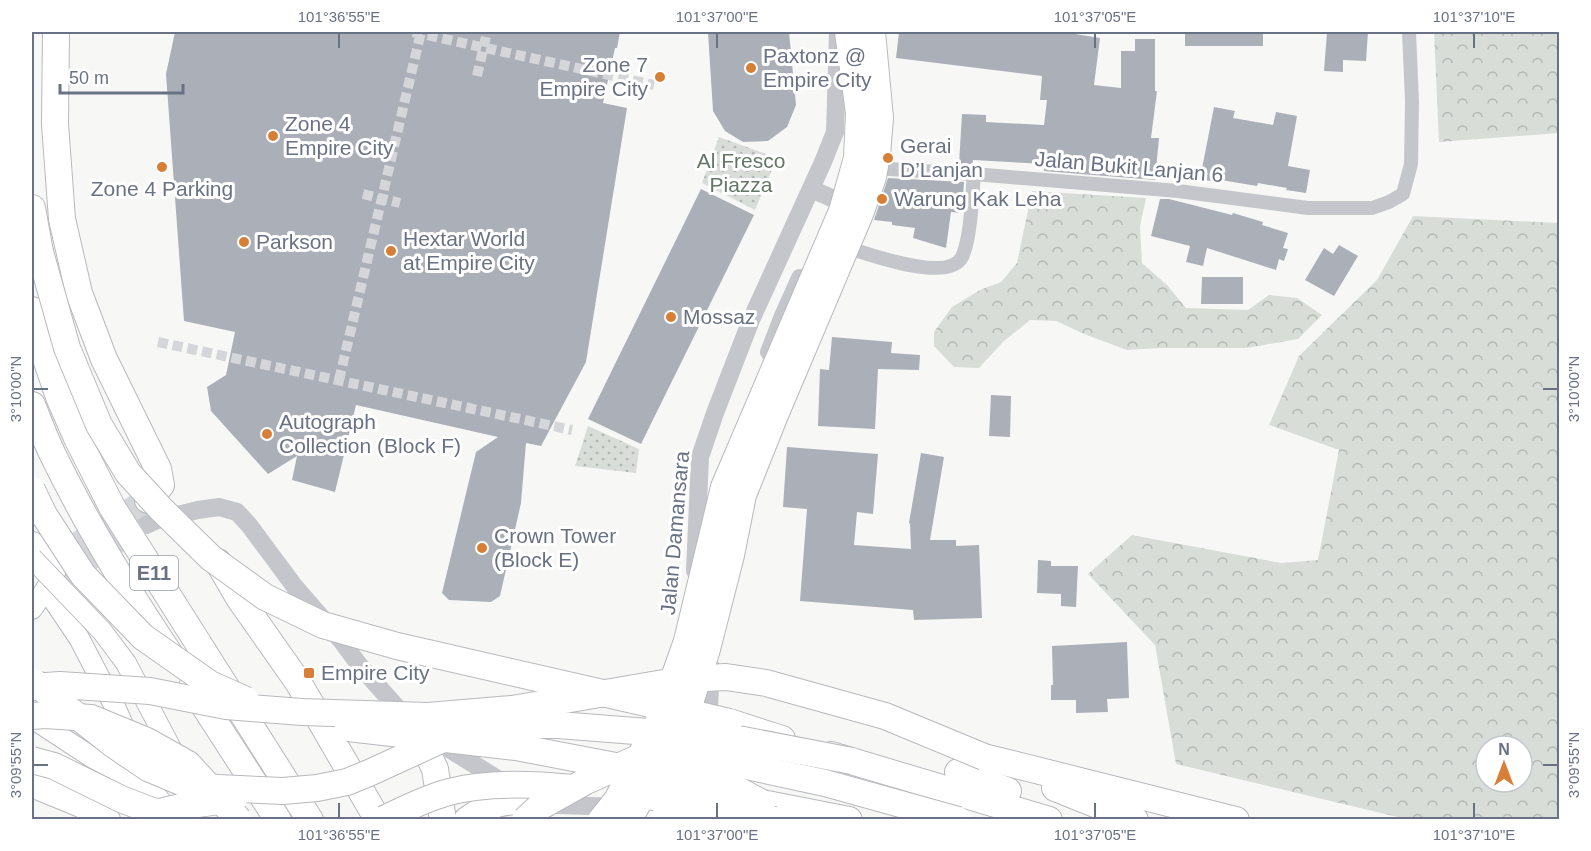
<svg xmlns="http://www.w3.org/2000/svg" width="1591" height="851" font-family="Helvetica,sans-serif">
<defs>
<pattern id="grass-dots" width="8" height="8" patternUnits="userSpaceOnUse" patternTransform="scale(1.5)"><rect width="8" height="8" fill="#d8ded7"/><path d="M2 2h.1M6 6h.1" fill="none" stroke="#b3b8b4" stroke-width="1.8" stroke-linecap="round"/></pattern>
<pattern id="forest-crowns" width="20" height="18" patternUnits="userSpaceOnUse" patternTransform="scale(1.5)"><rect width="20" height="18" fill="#d8ded7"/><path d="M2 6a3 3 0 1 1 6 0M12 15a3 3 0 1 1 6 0" fill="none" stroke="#b3b8b4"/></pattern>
</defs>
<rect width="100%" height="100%" fill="#f7f8f6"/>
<!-- grass -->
<g fill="url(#grass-dots)">
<polygon points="719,137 777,158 755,210 702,183"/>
<polygon points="588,426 639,449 636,473 575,466"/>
</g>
<!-- forest -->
<g fill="url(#forest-crowns)" fill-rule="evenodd">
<polygon points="1434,32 1559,32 1559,133 1439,142"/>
<polygon points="1032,191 1146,198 1140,226 1142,263 1167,285 1186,308 1248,310 1269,295 1297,298 1322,315 1298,339 1247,348 1160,348 1127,350 1084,334 1056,321 1030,320 1003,342 979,368 954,367 934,346 934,332 952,307 980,290 1001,282 1017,263"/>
<path d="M1413 216 1559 223V819H1406L1176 764 1155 645 1088 574 1132 535 1281 563 1318 560 1339 450 1269 425 1299 356 1377 280ZM1486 746H1522V782H1486Z"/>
</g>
<!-- building -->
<g fill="#abafb8">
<polygon points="175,32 620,32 617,48 615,48 603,103 627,108 586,362 541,446 526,443 521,503 500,596 491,602 449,600 442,593 476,452 498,437 356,405 335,492 292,480 297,456 268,474 211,411 207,387 226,375 235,332 184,321 166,74"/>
<polygon points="708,32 789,32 796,105 787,127 768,141 743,142 725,131 713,111"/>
<polygon points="899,32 1075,32 1075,34 1100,38 1094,85 1121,88 1121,51 1135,51 1135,39 1155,39 1155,91 1157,91 1151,138 1159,138 1155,180 1044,171 1045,164 973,160 972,165 959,164 962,114 986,115 986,122 1044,125 1047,100 1040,100 1042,76 896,58"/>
<rect x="1185" y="32" width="78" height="14"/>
<polygon points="1327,32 1368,32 1366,61 1343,60 1343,72 1324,71"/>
<polygon points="1214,107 1235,111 1233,118 1273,125 1276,112 1297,116 1288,166 1310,170 1306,193 1286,190 1287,188 1258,183 1257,186 1221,180 1221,183 1200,179"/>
<polygon points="888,178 964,182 962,213 951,212 946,248 913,238 915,228 892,225 892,222 874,220"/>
<polygon points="701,189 754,215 641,444 588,419"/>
<polygon points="1160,199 1169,199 1232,215 1233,213 1263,222 1262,225 1288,233 1283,248 1288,249 1284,261 1279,259 1276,270 1207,248 1203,266 1186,262 1190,246 1151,236"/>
<polygon points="1339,245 1358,256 1334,296 1305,280 1324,248 1333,254"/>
<polygon points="1202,277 1243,277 1243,304 1201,304"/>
<polygon points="832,337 892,342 891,353 920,355 919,370 878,369 875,429 818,426 820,369 829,370"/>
<polygon points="991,395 1011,396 1010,437 989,436"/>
<polygon points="787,447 878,454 873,514 857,512 854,545 911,549 910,524 909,523 921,453 944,457 930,540 956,540 956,546 979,545 982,618 914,620 913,610 800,601 807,509 783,507"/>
<polygon points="1038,560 1051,561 1051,566 1078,566 1076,607 1061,606 1061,594 1037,593"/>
<polygon points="1127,642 1129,698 1107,699 1108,712 1076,713 1076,700 1051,700 1051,685 1053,685 1052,646"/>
</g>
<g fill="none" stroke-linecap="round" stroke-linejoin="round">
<!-- pedestrian-tunnel -->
<g stroke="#d4d6da" stroke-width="10" stroke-dasharray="10 5" stroke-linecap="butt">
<polyline points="413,32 654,85"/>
<polyline points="477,76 487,32"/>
<polyline points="363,194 400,203"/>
<polyline points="158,342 572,430"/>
<polyline points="339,380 421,32"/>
</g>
<!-- tertiary-tunnel -->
<polyline stroke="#d4d6da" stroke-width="18" stroke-dasharray="18 9" stroke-linecap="butt" points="59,582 139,531"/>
<!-- motorway-tunnel -->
<polyline stroke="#d4d6da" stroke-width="26" stroke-dasharray="26 13" stroke-linecap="butt" points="65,553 148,500"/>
<!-- secondary casing -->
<g stroke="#b7b9bf" stroke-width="22">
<g id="secondary">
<polyline points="46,589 79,638 116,709 151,789 175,819"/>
<polyline points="32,609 46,589 65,553"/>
<polyline points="126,663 176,758"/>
<polyline points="32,718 93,758 151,789"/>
</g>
</g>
<!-- motorway casing -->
<g stroke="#b7b9bd" stroke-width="28">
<g id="motorway">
<polyline points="56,32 55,124 62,219 79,293 104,359 158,469 161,485 148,500"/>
<polyline points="32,208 40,252"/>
<polyline points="32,310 42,347 59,397 77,438 112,507 310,820"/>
<path d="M32 405C39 422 45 439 53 455 87 525 128 592 171 656"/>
<path d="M32 545C42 554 52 554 65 553"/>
<polyline points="218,562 239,598 298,682 378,820"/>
<polyline points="192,687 278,820"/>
<polyline points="729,722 782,739"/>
<polyline points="415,727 435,769 443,820"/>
<polyline points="831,755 1049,820"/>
<polyline points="984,757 1236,820"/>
<polyline points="958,772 1008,791"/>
<polyline points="32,784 81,804 107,820"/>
<polyline points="1055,788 1135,820"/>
<polyline points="762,803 849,820"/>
<path d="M467 820C491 803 503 800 533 801"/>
</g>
</g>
<!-- minor -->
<g stroke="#c4c6cb" stroke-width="14">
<polyline points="871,168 974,174 1178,191 1308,208 1372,208 1389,202 1403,194 1411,164 1412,101 1409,32"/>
<path d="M843 246C865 253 948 284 962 257 971 238 972 196 974 174"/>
</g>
<!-- tertiary -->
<g stroke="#c4c6cb" stroke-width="18">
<polyline points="811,189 834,199"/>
<polyline points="769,352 783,316 800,278"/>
<polyline points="146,525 157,520 198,510 219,507 237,512 249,525 295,587 340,639 360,666 409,721"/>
<polyline points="695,571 700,457 715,413 751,320 823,162 835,132 838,32"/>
<polyline points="708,729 711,667"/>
<polyline points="433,739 509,786"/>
<polyline points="544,803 559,805 619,807"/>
</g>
<!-- secondary -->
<use href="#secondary" stroke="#fff" stroke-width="20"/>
<!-- motorway -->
<use href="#motorway" stroke="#fff" stroke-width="26"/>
<!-- secondary-bridge casing -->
<g stroke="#b7b9bf" stroke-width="22" stroke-linecap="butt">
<polyline id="secondary-bridge" points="32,558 102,631 126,663"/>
</g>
<!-- motorway-bridge casing -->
<g stroke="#b7b9bd" stroke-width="28" stroke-linecap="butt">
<g id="motorway-bridge">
<polyline points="40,252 67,348 99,425 128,473 161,509 211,558 265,597 323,625 397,646 729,722"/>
<polyline points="32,490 44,515 83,575 143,637 210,684 246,700"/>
<polyline points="34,682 114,745 148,768 181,782 218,788 283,791 317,788 347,782 369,773 467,728 504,725 558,725 738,739 852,761"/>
<polyline points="32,687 60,685 150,691 226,706 302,712 428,716 512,709 687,679 726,677 766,683 885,716 984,757"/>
<polyline points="32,716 45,715 91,718 147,741 188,764 239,820"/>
<polyline points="348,728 516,747 736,789 762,803"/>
<polyline points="32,760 54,766 121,799 176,820"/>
<polyline points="627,794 728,805 752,804"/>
<polyline points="155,813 190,805 234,799"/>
<path d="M384 819C405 809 426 798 449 792 485 782 535 784 573 788"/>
<polyline points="525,820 538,808 586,781 645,755 728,762 825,783 958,820"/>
<polyline points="601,820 617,800 658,723 687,641 724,487 842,211 857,158 859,113 848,32"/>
<polyline points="627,820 634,810 683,725 707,649 731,555 743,495 775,415 860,214 873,177 877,155 880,118 872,32"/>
<path d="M662 820C689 809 745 813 774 820"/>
</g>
</g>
<!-- secondary-bridge -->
<use href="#secondary-bridge" stroke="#fff" stroke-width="20"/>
<!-- motorway-bridge -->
<use href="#motorway-bridge" stroke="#fff" stroke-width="26"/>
</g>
<!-- ticks -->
<path fill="none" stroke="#697284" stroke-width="2" d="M339 33V48M717 33V48M1095 33V48M1474 33V48M33 389H48M1543 389H1558M33 765H48M1543 765H1558M339 803V818M717 803V818M1095 803V818M1474 803V818"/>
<!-- markers -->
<g fill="#d77e37" stroke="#fff" stroke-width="2">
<circle cx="751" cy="68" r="6"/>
<circle cx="660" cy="77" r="6"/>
<circle cx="273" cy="136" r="6"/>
<circle cx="888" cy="158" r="6"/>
<circle cx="162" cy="167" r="6"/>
<circle cx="882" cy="199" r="6"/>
<circle cx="244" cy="242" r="6"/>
<circle cx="391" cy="251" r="6"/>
<circle cx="671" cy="317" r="6"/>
<circle cx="267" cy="434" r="6"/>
<circle cx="482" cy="548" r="6"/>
<rect x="303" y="667" width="12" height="12" rx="3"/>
</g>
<g text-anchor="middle" stroke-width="6" stroke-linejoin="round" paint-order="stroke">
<!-- shield labels -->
<rect fill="#fff" stroke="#969ca9" stroke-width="1.5" x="130" y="556" width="48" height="34" rx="4.5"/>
<g font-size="20" font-weight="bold" fill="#697284">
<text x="154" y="580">E11</text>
</g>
<!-- poi labels -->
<g font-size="21" fill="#697284" stroke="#fff" text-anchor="start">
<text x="763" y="63">Paxtonz @<tspan x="763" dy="24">Empire City</tspan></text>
<text x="648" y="72" text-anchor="end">Zone 7<tspan x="648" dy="24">Empire City</tspan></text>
<text x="285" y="131">Zone 4<tspan x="285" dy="24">Empire City</tspan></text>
<text x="900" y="153">Gerai<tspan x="900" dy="24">D’Lanjan</tspan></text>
<text x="162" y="196" text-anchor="middle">Zone 4 Parking</text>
<text x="894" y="206">Warung Kak Leha</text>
<text x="403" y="246">Hextar World<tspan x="403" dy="24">at Empire City</tspan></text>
<text x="256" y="249">Parkson</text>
<text x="683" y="324">Mossaz</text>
<text x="279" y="429">Autograph<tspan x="279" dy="24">Collection (Block F)</tspan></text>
<text x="494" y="543">Crown Tower<tspan x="494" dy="24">(Block E)</tspan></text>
<text x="321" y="680">Empire City</text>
</g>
<!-- park labels -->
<g font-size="21" fill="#647764" stroke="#fff">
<text x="741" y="168">Al Fresco<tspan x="741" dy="24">Piazza</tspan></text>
</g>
<!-- street labels -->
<g font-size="21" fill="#697284" stroke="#fff">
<text transform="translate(1129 167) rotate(5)" y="7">Jalan Bukit Lanjan 6</text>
<text transform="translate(675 533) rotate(-85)" y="7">Jalan Damansara</text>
</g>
</g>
<!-- border -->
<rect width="1591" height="851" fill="none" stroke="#ffffff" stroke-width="66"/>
<!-- north arrow -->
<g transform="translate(1504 764)"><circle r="28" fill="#ffffff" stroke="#c3c7ce" stroke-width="1.5"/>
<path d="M0-4.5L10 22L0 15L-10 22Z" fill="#d77e37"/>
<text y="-9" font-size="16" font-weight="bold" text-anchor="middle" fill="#697284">N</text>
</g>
<!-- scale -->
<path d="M60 84v9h123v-9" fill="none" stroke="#697284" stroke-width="3"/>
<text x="69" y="84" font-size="18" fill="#697284" stroke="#ffffff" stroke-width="4.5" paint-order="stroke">50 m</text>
<rect x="33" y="33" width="1525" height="785" fill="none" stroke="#697284" stroke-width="2"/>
<g font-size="15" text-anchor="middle" fill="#697284">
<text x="339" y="22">101°36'55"E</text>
<text x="717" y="22">101°37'00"E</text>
<text x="1095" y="22">101°37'05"E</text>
<text x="1474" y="22">101°37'10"E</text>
<text transform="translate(16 389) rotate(-90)" y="5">3°10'00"N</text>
<text transform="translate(1574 389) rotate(-90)" y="5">3°10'00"N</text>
<text transform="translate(16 765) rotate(-90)" y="5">3°09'55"N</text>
<text transform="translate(1574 765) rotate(-90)" y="5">3°09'55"N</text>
<text x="339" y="840">101°36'55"E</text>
<text x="717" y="840">101°37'00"E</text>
<text x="1095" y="840">101°37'05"E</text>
<text x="1474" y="840">101°37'10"E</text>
</g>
</svg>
